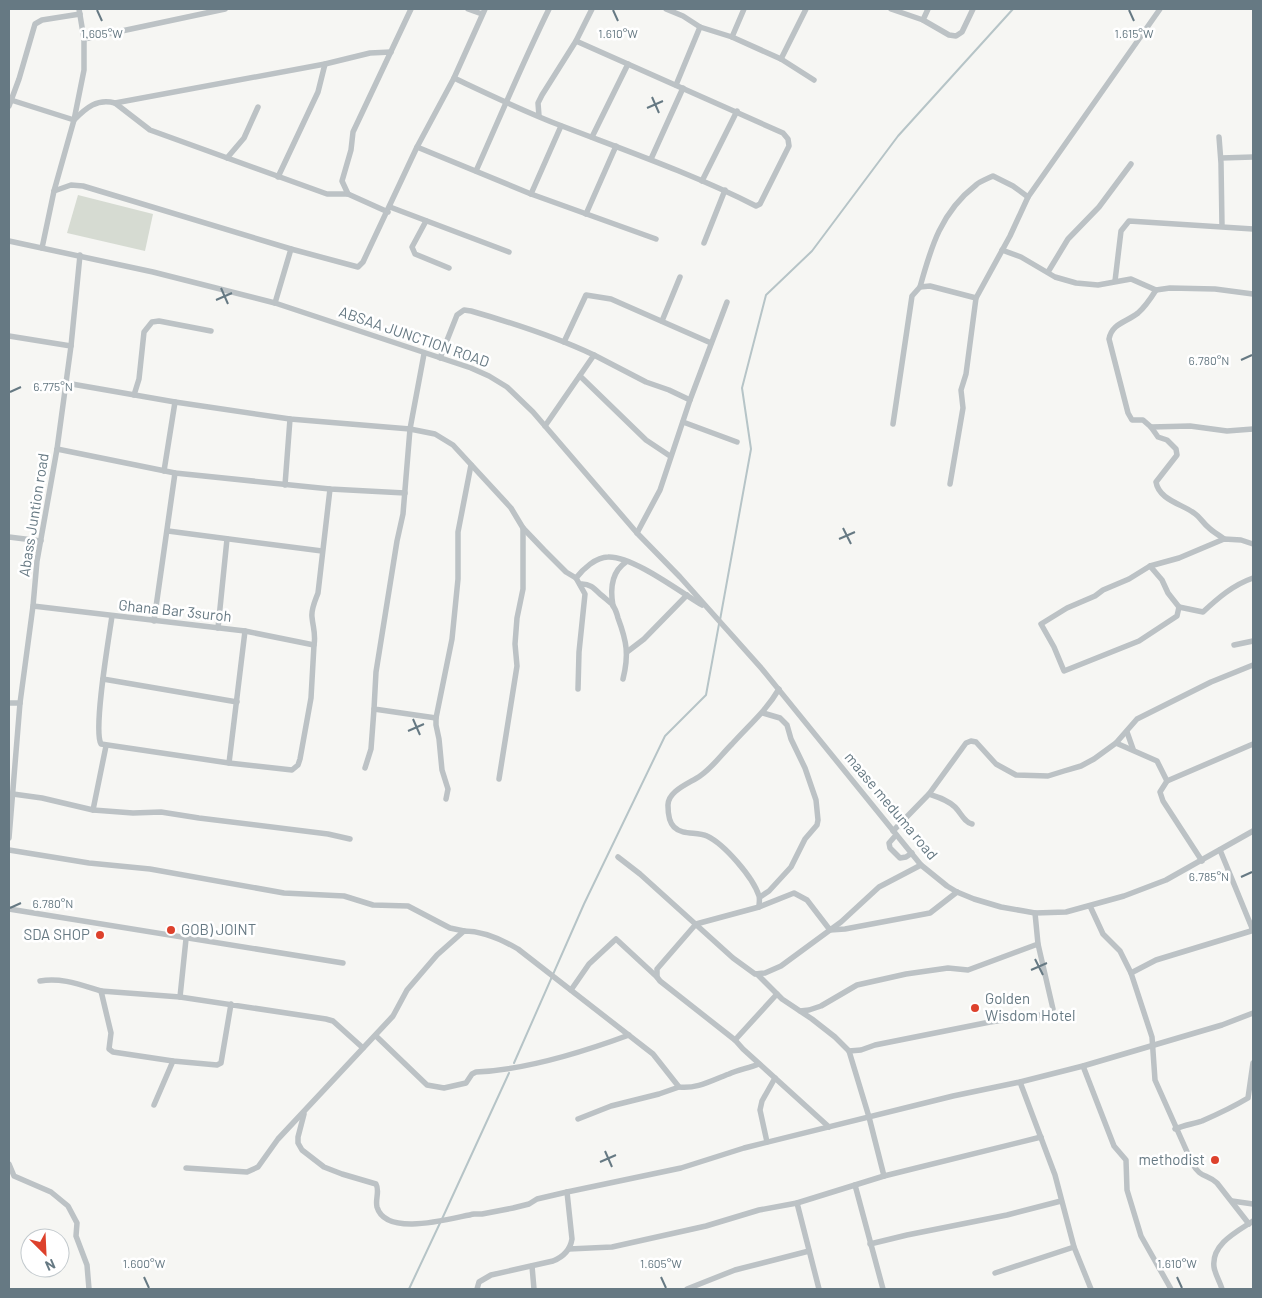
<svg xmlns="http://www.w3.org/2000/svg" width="1262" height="1298" font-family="Barlow,sans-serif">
<rect width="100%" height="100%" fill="#f6f6f3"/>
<!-- green -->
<polygon fill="#d6dbd2" points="78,195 153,214 145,251 67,233"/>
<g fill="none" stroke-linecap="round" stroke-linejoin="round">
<!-- stream -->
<g stroke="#b6c4c7" stroke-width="2">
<polyline points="720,620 751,449 742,388 766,295 812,251 898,136 1013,9"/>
<polyline points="514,1063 584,904 665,736 706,695 719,624"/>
<polyline points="442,1219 509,1073"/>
<polyline points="409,1289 440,1223"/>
</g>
<!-- minor -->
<g stroke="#bcc2c5" stroke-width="5.5">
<polyline points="468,9 482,14"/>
<polyline points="666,9 683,16 700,27 732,37 781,59 814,80"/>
<polyline points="891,9 923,20"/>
<polyline points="928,9 923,20 949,35 956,36 962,32 973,9"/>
<polyline points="732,37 744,9"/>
<polyline points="84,39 225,9"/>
<polyline points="781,59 806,9"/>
<path d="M454 78C490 95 525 112 562 126 627 151 693 174 756 206L760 204 789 146 788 139 783 133 576 41"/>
<polyline points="676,85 700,27"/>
<path d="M11 100 74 120C86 108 97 98 115 103L150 130 327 194H348L388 212"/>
<polyline points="115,103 325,64 370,53 391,52"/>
<polyline points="9,106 19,79 35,24 42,20 80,14"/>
<polyline points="539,116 538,103 542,95 576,41 592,9"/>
<polyline points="592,137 628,64"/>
<polyline points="1219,137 1221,163 1222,226"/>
<polyline points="417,147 531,194 656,239"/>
<polyline points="227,158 244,138 258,107"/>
<polyline points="1221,158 1253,157"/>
<polyline points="651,159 683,88"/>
<path d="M476 171C500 117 523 62 549 9"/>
<polyline points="278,177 318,92 325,64"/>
<polyline points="702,181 737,111"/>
<polyline points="54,191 71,185 83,186 291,249 358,267 363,262 417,147 454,78 485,9"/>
<polyline points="348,194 342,181 351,150 353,132 411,9"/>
<polyline points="531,194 561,126"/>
<polyline points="390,207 509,252"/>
<polyline points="586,214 616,146"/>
<polyline points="426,221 412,247 415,254 449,268"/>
<polyline points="9,241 153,272 275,303 471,368 489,376 507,387 533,412 637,533 680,577 762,669 921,865 947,886 957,892 974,899 1001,907 1024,911 1035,913 1066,912 1124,896 1166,880 1253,831"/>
<polyline points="704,243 725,190"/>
<polyline points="42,248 54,191 74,120 84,70 84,39 79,9"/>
<polyline points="1002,250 1021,257 1055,277 1076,283 1098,285 1131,279 1156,290 1170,288 1215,289 1253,294"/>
<polyline points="1048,272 1068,239 1099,207 1131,164"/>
<polyline points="1115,281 1121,231 1129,221 1253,229"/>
<path d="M920 287C931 247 941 212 976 185 980 181 987 179 993 176L1013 186 1028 197"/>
<path d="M1156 290C1151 298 1146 306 1138 313 1127 322 1112 323 1109 339L1128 413 1132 420H1143L1151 427 1158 437 1167 440 1176 449 1177 455 1156 482C1159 500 1182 504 1194 513 1200 517 1203 523 1208 527 1213 532 1219 535 1224 539"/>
<polyline points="275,303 291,249"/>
<polyline points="662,321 680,277"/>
<polyline points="9,336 71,346"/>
<polyline points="564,342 586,295 611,299 711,343"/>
<polyline points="424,354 410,429 403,514 397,541 376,672 374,709 436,718 452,639 458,579 458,532 471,465"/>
<polyline points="594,355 646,382 669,390 690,400"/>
<path d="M440 358 457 315 464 310 471 311C513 323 556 337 594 355L545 426"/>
<polyline points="580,376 646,440 670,456"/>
<polyline points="66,383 175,402 290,419 410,429 435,434 453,445 511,508 523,528 544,550 566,572 576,578 585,594 579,652 578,689"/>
<polyline points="134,395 139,379 144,332 152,322 159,321 211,331"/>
<polyline points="683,422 737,442"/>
<polyline points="893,424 912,296 920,287 930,286 976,298"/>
<polyline points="1151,427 1190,426 1227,431 1253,429"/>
<polyline points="57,449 175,473 330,489 405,493"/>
<polyline points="164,471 175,402"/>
<polyline points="950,484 963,408 961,390 966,374 976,298 1010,236 1028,197 1160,9"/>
<polyline points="285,485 290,419"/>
<polyline points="168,531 322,551"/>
<polyline points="637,533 660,490 690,400 727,302"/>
<polyline points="9,537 41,541"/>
<path d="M1150 566 1162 580 1168 593 1179 607 1203 612C1218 598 1233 585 1253 578"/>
<path d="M576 578C583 569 596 557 608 557 633 556 680 592 702 605"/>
<path d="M580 584C589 583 594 588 600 594 604 597 608 601 612 604 615 608 617 614 618 618 627 642 629 655 623 679"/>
<polyline points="33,606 245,631 314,645"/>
<path d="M613 606C610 589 611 572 626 562"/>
<polyline points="1179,607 1177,616 1139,641 1064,671 1054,647 1041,624 1067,608 1095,596 1103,590 1129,579 1150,566 1179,558 1224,539 1241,540 1253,544"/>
<path d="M112 616C109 637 93 730 101 744L229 763 292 770 298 765 300 759 311 698 314 645C316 634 313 628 312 617 311 609 315 601 318 593L330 489"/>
<polyline points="154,621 175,473"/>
<polyline points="218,628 227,539"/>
<polyline points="1234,645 1253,641"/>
<polyline points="627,652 644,639 687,595"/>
<polyline points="103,679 237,702"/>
<polyline points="9,703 20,703"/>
<polyline points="436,718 436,725 439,739 442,770 448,789 446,799"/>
<polyline points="1127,732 1133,749"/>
<polyline points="1116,743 1157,761 1167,781"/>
<polyline points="229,763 245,631"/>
<polyline points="365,768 371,749 374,709"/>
<polyline points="499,779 517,666 515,644 517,618 523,589 523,528"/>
<polyline points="13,794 42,798 93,810 133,813 161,812 199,818 328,834 350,839"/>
<path d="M929 794C938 797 948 800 955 807 961 813 964 822 972 824"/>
<polyline points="93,810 106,746"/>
<polyline points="893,831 929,794 966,743 971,741 976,742 996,764 1016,775 1048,776 1064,771 1081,766 1094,759 1116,743 1137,719 1211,682 1253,665"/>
<polyline points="896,835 889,843 890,848 900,858 906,857 912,853"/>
<polyline points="9,838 20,703 33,606 37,561 57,449 71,346 80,255"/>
<polyline points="9,850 89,863 150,869 284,893 344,896 373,905 408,906 450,928 464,931"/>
<polyline points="618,857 640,874 733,958 755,974 765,973 781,966 830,930 845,929 930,913 957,892"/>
<polyline points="1202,861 1163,801 1160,792 1167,781 1253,744"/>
<polyline points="760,897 769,891 791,867 805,839 817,825 818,820 816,800 805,768 791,739 787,725 780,718 763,713"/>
<path d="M1090 906 1103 934 1120 951 1131 973 1152 1037 1155 1080 1192 1163C1201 1179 1206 1173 1217 1183L1249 1224"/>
<path d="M759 907C759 903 760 899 759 896 753 877 724 844 707 836 697 831 683 836 674 827 669 822 668 813 668 806 667 791 690 783 700 776 713 767 721 755 732 744 749 725 766 711 779 689"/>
<polyline points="9,909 343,963"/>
<polyline points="1131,973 1156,960 1251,931 1252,928 1220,850"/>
<polyline points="757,974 782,999 812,1019 835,1037 849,1051 861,1050 875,1045 990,1022 1048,1014 1053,1009 1038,944 1035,913"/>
<path d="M40 981C61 977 81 985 101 991"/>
<polyline points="571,990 589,964 616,939 657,977"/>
<polyline points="180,997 186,939"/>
<polyline points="231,1004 221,1063 217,1065 173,1061 113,1052 109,1049 111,1033 101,991 180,997 326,1019 333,1021 363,1048"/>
<polyline points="800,1011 809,1010 821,1006 857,985 906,974 948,968 968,970 1038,944"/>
<path d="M376 1036 427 1085 444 1088 466 1083 472 1074 476 1072C525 1070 583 1052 629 1035"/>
<polyline points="735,1040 777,994"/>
<polyline points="849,1051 869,1117 884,1176"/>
<polyline points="1083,1066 1114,1146 1126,1160 1127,1190 1141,1236 1171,1289"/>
<polyline points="1020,1082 1055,1175 1074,1247 1091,1289"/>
<polyline points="154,1105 173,1061"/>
<path d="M304 1114 298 1137V1143L302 1150 324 1167 342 1174 376 1184C380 1191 375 1199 377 1207 386 1238 452 1218 474 1214H482L513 1208 529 1204 537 1199 567 1192"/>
<polyline points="578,1119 611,1106 659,1094 679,1087"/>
<polyline points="829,1127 743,1049 735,1040 660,981 657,977 657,969 696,924 759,907 794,893 807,900 830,930 841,922 879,887 921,865"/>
<path d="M1175 1129C1184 1125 1193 1124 1202 1121 1218 1114 1233 1107 1248 1098L1253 1063"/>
<polyline points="767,1142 760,1110 762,1101 775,1078"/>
<polyline points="9,1164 14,1176 51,1192 68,1206 77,1223 76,1236 87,1265 89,1289"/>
<path d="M186 1168 247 1172 258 1167 278 1139 393 1016 407 990 437 955 464 931C483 931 501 939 518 949L653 1054 679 1087C698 1089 712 1080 729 1074 738 1070 749 1068 759 1064"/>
<polyline points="855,1185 883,1289"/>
<polyline points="1232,1201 1253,1204"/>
<polyline points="797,1203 819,1289"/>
<polyline points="870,1244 907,1235 1007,1215 1061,1201"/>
<polyline points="569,1249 612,1247 706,1226 759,1210 797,1203 884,1176 1041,1137"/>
<polyline points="532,1266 534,1289"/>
<polyline points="995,1273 1074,1247"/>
<path d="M477 1289 479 1282 491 1275 553 1261C563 1257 570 1251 572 1239L567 1192 681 1168 744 1148 953 1096 1020 1082 1083 1066 1222 1025 1253 1013"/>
<polyline points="687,1289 735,1270 809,1251"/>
<path d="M1222 1289C1220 1282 1215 1274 1214 1267 1211 1244 1238 1231 1253 1221"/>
</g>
</g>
<!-- ticks -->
<path fill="none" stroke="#667983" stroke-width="2" d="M97 10 102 21M613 10 618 21M1129 10 1134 21M652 97 659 113M647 108 663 101M221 288 228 304M216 300 232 293M1241 360 1252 355M10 392 21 387M843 528 851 544M839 539 855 532M413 719 420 735M408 731 424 724M1241 877 1252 872M10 908 21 903M1035 959 1043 975M1031 970 1047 963M605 1151 612 1167M600 1162 616 1155M144 1277 149 1288M661 1277 666 1288M1177 1277 1182 1288"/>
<!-- markers -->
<g fill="#dd412c" stroke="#fff" stroke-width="2">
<circle cx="171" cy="930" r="5"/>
<circle cx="100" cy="935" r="5"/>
<circle cx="975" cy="1008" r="5"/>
<circle cx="1215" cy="1160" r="5"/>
</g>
<g text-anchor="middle" stroke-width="5" stroke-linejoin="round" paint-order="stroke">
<!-- street labels -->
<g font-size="15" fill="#667983" stroke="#fff">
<text transform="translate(414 337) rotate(19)" y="5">ABSAA JUNCTION ROAD</text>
<text transform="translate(34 515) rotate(-81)" y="5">Abass Juntion road</text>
<text transform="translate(175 611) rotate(6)" y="5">Ghana Bar 3suroh</text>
<text transform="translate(891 806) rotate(50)" y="5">maase meduma road</text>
</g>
<!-- poi labels -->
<g font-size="15" fill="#667983" stroke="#fff" text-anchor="start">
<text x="181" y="935">GOB) JOINT</text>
<text x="90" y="940" text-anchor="end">SDA SHOP</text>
<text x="985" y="1004">Golden<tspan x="985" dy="17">Wisdom Hotel</tspan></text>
<text x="1205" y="1165" text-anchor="end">methodist</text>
</g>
</g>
<g font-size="12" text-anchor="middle" fill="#667983" stroke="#fff" stroke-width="5" stroke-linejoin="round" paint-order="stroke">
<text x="102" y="38">1.605°W</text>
<text x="618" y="38">1.610°W</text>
<text x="1134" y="38">1.615°W</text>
<text x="1209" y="365">6.780°N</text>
<text x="53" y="391">6.775°N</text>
<text x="1209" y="881">6.785°N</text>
<text x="53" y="908">6.780°N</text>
<text x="144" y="1268">1.600°W</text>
<text x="661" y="1268">1.605°W</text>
<text x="1177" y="1268">1.610°W</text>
</g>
<!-- border -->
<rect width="1262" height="1298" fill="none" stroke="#667983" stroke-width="20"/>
<!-- north arrow -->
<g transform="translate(45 1253) rotate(156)"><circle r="24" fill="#ffffff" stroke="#c2c9cd"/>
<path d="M0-4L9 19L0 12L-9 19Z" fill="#dd412c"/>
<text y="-8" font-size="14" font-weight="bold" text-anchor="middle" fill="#667983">N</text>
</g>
</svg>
